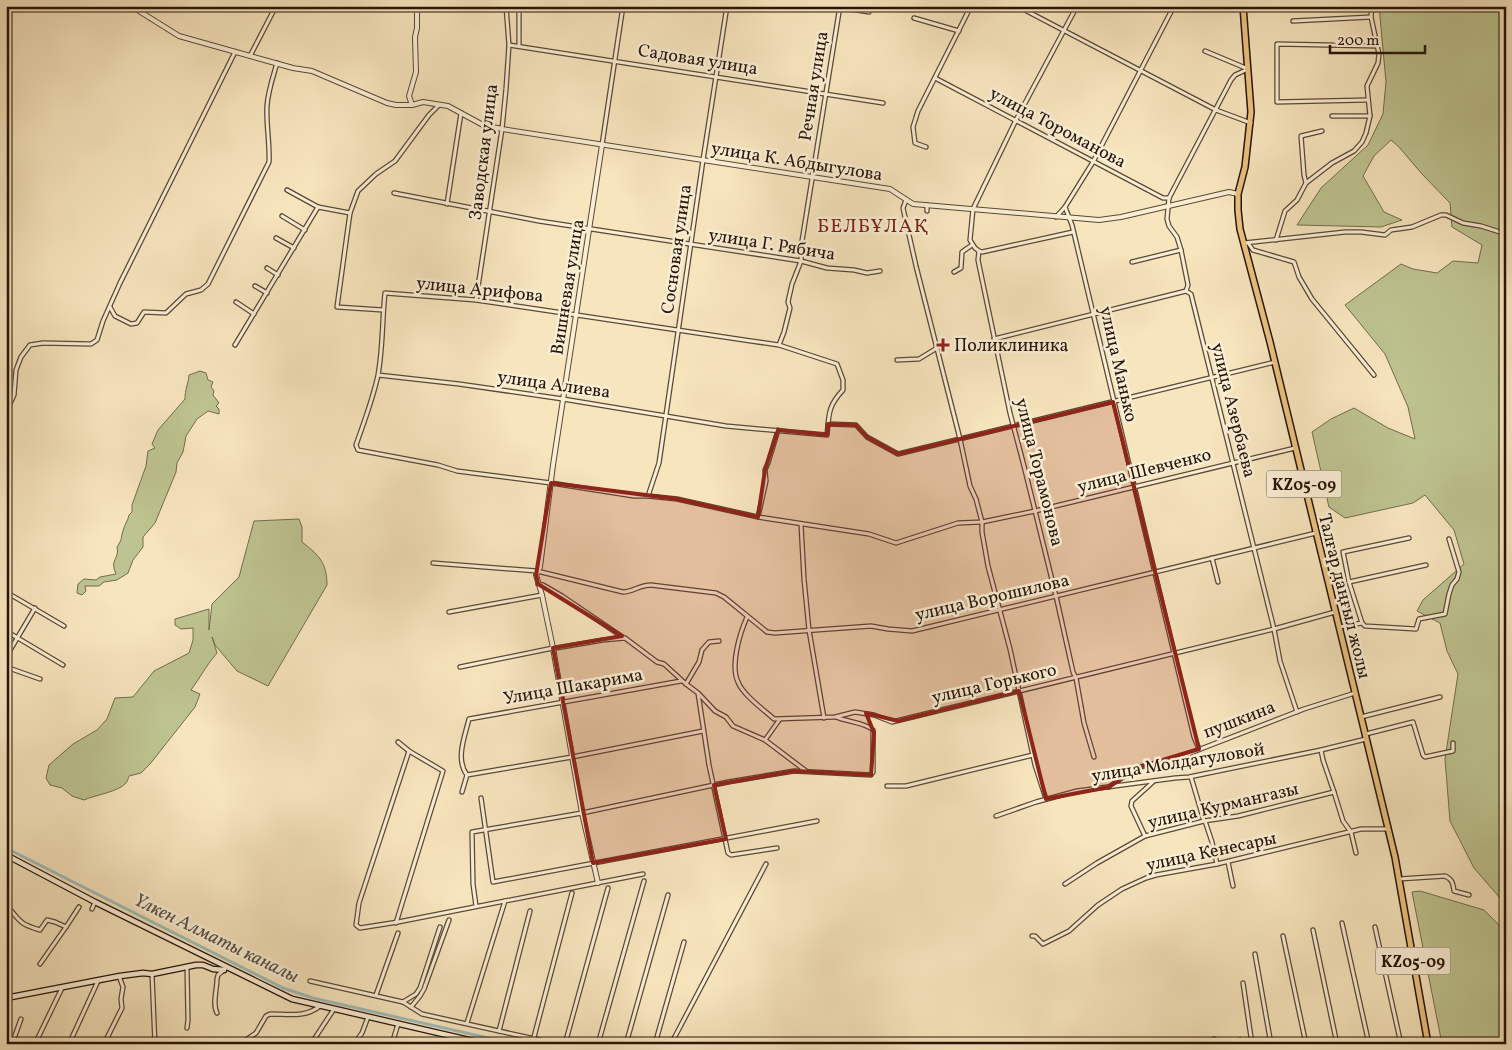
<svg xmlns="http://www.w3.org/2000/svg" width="1512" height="1050" font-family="Vollkorn,serif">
<rect width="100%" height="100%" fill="#f7e5be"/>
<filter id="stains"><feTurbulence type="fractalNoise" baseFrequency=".004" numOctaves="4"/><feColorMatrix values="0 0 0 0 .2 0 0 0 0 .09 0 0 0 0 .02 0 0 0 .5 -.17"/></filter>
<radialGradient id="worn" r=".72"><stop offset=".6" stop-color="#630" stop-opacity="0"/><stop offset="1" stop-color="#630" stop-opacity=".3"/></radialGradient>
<!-- green -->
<g fill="#bec491" stroke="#726c4d">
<polygon points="1379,6 1506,6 1506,905 1474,868 1450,821 1445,759 1458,674 1447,651 1440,623 1417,611 1423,600 1464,564 1454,530 1425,495 1413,503 1345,518 1329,507 1312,432 1331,419 1354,408 1388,428 1415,439 1408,407 1385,354 1345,305 1401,264 1413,269 1437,273 1453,261 1478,263 1482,245 1452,227 1450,203 1422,174 1399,147 1391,140 1374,156 1363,176 1384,212 1402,220 1381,227 1297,225 1321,188 1368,145 1383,114 1386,82"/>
<path d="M200 371 206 373 208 380 213 382 211 387 214 391 213 395 219 403 216 406 219 409V414L208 411 197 419 186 436 183 452 177 463 176 472 155 523 143 537V547L133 560 128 573 117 580 104 582 99 586H85L86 591 82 595 77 593 78 584 84 579 96 580 100 577 116 574C109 559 120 559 117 547 123 538 120 540 123 531 124 525 128 521 129 515L132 512V505L146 466 148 451 155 448 152 444 158 430 185 399C185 389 188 385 189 375Z"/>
<path d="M299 519 302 527V542C319 555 327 563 327 585L268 686 237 671 215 645 212 637 217 653C207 664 200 678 191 690L200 694 195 707 150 764 141 773 129 776C128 778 128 781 126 783 118 792 95 795 84 800L72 796 62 788 50 785 46 778 49 765 73 744 97 730 107 719 115 698 133 697 154 671 189 653 193 640V628L181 629 175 625V619L209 609V630L212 604 239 577 254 521Z"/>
<polygon points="1420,891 1484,910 1500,926 1506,915 1506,1044 1442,1044 1412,892"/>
</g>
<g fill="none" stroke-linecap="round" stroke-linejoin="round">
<!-- canal -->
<polyline stroke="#a0bdba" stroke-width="3" points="6,848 283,988 313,998 514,1044"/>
<!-- minor casing -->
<g stroke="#5a4936" stroke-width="5.5">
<g id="minor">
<polyline points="831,6 869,12"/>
<polyline points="1017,6 1216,110 1251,123"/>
<polyline points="1174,6 1093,162 1065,207 1072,225 1194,737 1199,749"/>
<polyline points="1371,17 1372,6"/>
<polyline points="914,18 959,31"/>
<polyline points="509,45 883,103"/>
<polyline points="519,45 519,6"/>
<polyline points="1205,51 1248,69"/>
<polyline points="250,56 276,6"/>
<polyline points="1248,69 1235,75 1231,80 1169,198 1167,219 1169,226 1177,237 1181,250 1188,285 1186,291 1191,294 1274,629 1280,661 1297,712"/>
<polyline points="935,78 1163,198 1169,198"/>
<polyline points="1367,100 1277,102 1277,44 1377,46"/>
<polyline points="1332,116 1370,116"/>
<polyline points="602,145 623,6"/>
<polyline points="926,147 915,143 913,127 918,111 971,6"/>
<polyline points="1306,183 1304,175 1301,136 1322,131"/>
<polyline points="287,190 318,207"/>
<polyline points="394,193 539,221 801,261 827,268 854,270 867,273 880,271"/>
<polyline points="906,200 903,208 916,266 960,439 970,486 976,499 982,522 982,532 988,566 1010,649 1035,765 1046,799"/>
<polyline points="447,204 461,113"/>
<polyline points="927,205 927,211"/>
<polyline points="282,216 305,230"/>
<polyline points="1056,217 1065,207"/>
<polyline points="1073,232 982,252 979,251 975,248 970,240 973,209 1016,120 1077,6"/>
<polyline points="276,238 294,248"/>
<polyline points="1276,240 1285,211 1297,200 1306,183 1332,163 1354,151 1362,142 1366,133 1370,116 1367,86 1378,63 1379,54 1371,17 1293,21"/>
<polyline points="1244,243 1345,232 1361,232 1385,235 1391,230 1412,227 1441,215 1446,215 1463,223 1481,226 1506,234"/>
<polyline points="1248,243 1253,250 1294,262 1299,277 1312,299 1374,375"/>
<polyline points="979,251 978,260 1010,413 1024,466 1056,596 1073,672 1076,678 1084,723 1094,757"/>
<polyline points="1132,262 1181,250"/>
<polyline points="267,268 278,275"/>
<polyline points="954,272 961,268 962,252 972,245"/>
<polyline points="255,286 267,293"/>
<polyline points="476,300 502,129 506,89 509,45 506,6"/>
<polyline points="236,302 254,314"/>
<path d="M110 307 115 316 131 324 137 323 144 312 166 313 186 294 201 290 208 284 269 162C270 144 266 125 267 106 268 91 273 77 277 63"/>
<polyline points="383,310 337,307 350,213 358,191 376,174 395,161 429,115 439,105"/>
<polyline points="994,339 1186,291"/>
<polyline points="235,345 318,207 350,213"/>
<polyline points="779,345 784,332 790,308 788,302 792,284 801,261 802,241 840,6"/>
<polyline points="897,360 919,359 937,348"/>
<path d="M378 375 459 384 563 399 726 426 827 435C829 414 828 406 843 390V380L837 364 779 345 751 341 476 300 385 293C382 321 383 348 378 375 373 399 364 422 356 445L358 450 438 465 457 471 551 483 634 496H648L677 499 758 517 869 534 896 543 958 523 982 522 1035 511 1295 448"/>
<polyline points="6,413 14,395 16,370 21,357 30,345 43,343 91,344 97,340 103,321 120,283 235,52"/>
<polyline points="828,424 856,425 867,437 898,454 1275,362"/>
<polyline points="648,496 659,463 703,160 727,6"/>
<polyline points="758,517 766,481 765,470 768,463 778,430"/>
<polyline points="801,524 804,579 809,630 824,718"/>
<polyline points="1212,558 1218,582"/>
<path d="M433 563 537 571 623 592C633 592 639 585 651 585L716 593 724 597 767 632 775 633 871 626 888 629 912 631 1316 533"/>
<polyline points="1349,582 1343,552 1409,538"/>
<polyline points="538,584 543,585 562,596 624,638"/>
<polyline points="6,592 64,626"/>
<polyline points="449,612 542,595"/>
<path d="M747 617C740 633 730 665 738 682 743 695 763 709 774 719L835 717 855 712 874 715 892 722 1274 629 1335 612"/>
<polyline points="1362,623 1349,582 1426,565"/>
<polyline points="1339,627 1362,623 1365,626 1416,629 1419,619 1445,614 1449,594 1452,585 1457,579 1459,572 1449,539"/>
<polyline points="6,631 63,665"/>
<polyline points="6,657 35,608"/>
<polyline points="6,667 40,679"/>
<polyline points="460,667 553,648 556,648 603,640 625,638 657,662 664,664 686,684 699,662 702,650 709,642 719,641"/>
<path d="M681 681 469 719C465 736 455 759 467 775L572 757 703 731"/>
<polyline points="686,684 698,693 709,765 728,853 731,855 777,848"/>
<polyline points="699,694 715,711 726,717 733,726 765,740 806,771"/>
<polyline points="1361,717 1440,697"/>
<polyline points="1366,734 1413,722 1423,755 1425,757 1453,751 1453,743"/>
<polyline points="765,740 780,719"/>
<polyline points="1321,750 1323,760 1334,792"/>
<polyline points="409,751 359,903 356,925 360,928 398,922 643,874"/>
<polyline points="1191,777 1204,821"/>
<polyline points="887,786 906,786 1033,755"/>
<polyline points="1109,787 1136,768 1180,757 1304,709 1355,693"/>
<polyline points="462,792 467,775"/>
<polyline points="481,798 493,882 817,821"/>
<polyline points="996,816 1036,802 1077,791 1175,778 1189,777 1321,750 1366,739"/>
<polyline points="1205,821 1212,842 1217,864"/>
<polyline points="1145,836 1131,806 1132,801 1153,782"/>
<polyline points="1228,862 1233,886"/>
<path d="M1399 879 1445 876C1452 879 1453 883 1454 891L1469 895"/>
<polyline points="1065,884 1097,863 1145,836 1204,821 1238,816 1334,792 1343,821 1351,832 1356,853"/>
<path d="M6 905C21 921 17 923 40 930L47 920 55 922 66 927 40 964"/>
<path d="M476 906 473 884 472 832 582 813 728 782 794 771 871 775 873 772V730C864 722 847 722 836 717"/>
<polyline points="92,909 95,902"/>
<polyline points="396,923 443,771 409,751 398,742"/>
<polyline points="1342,923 1369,1044"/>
<polyline points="66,927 79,907"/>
<polyline points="1375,927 1401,1044"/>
<polyline points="1313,930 1337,1044"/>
<polyline points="1032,936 1035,936 1043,944 1069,931 1098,905 1122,889 1146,878 1156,875 1217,864 1361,829 1388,829"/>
<polyline points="1283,936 1306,1044"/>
<polyline points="1255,954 1271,1044"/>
<polyline points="152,974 155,1044"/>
<polyline points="310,981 403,1002 422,1014 558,1044"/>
<polyline points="1243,983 1252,1044"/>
<polyline points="376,995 398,933"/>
<polyline points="403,1002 416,994 420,988 440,927"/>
<polyline points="411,1007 420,996 424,989 449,920"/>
<path d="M217 1013C212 1004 217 990 217 979L218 975 225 969"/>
<polyline points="467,1023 505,901"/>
<polyline points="187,1028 188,1020 187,967"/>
<polyline points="499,1031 530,911"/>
<polyline points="534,1037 572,893"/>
<polyline points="1214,1039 1215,1044"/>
<polyline points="1240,1040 1245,1044"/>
<polyline points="12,1044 21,1019"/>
<polyline points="35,1044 62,988"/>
<polyline points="69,1044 98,981"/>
<polyline points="104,1044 122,1008 121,999 123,987 119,976"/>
<path d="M240 1044 256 1033 266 1016 270 1014C288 1014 305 1018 320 1006"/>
<polyline points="311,1044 334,1009"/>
<polyline points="354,1044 362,1033 368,1017"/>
<polyline points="392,1044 398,1024"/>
<polyline points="565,1044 608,888"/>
<polyline points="598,1044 644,881"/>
<polyline points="626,1044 668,895"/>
<polyline points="655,1044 684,942"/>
<polyline points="671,1044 766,864"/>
</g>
</g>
<!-- tertiary casing -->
<g stroke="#5a4936" stroke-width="6">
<g id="tertiary">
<polyline points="131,6 179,36 293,68 312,71 387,103 396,105 412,105 423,102 448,106 483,125 502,129 890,189 913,204 1099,220 1121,217 1229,192 1238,194"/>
<polyline points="412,105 409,96 416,72 415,37 417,28 417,6"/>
<polyline points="598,883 582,813 553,648 542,595 536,575 540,567 553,465 602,145"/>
</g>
</g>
<!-- secondary casing -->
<g stroke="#261509" stroke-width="7">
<g id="secondary">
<polyline points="6,855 95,902 292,999 486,1044"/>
<polyline points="6,998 120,976 143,973 152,974 196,965 203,965 213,969 224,970"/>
</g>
</g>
<!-- primary casing -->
<g stroke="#261509" stroke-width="8">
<polyline id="primary" points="1243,6 1251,112 1245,167 1238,194 1238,210 1240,229 1270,342 1395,857 1428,1044"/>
</g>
<!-- minor -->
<use href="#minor" stroke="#faeed5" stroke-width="3"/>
<!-- tertiary -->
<use href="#tertiary" stroke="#faeed5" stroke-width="4"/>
<!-- secondary -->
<use href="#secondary" stroke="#faeed5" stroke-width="4.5"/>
<!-- primary -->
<use href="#primary" stroke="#ecc27f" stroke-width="5"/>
</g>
<!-- marked area -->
<path fill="#8f2418" fill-opacity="0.2" stroke="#8f2418" stroke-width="4" stroke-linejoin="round" d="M1113 402 1199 749 1136 768 1109 787 1046 799 1019 691 898 721 866 713 874 733 871 775 794 771 714 785 726 839 593 863 553 648 622 636 538 584 536 575 551 483 677 499 758 517 765 470 778 430 827 435 828 424 856 425 867 437 898 454Z"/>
<!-- markers -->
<path fill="#8f2418" stroke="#faeed5" stroke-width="2" d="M940.5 337.5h5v5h5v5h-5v5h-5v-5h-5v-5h5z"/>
<g text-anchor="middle" stroke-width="5" stroke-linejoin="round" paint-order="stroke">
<!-- shield labels -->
<g fill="#faeed5" stroke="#665646" stroke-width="1">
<rect x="1266.5" y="470.5" width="75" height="27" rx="4"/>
<rect x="1375.5" y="947.5" width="75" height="27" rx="4"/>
</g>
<g font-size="16" font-weight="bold" fill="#261509">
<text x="1304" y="490">KZ05-09</text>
<text x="1413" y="967">KZ05-09</text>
</g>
<!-- street labels -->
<g font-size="18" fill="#261509" stroke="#faeed5">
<text transform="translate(698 59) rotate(9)" y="6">Садовая улица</text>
<text transform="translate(813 86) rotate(-81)" y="6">Речная улица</text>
<text transform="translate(1058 127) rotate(28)" y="6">улица Тороманова</text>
<text transform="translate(483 152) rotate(-83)" y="6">Заводская улица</text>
<text transform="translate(797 161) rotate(9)" y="6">улица К. Абдыгулова</text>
<text transform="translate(772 244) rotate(9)" y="6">улица Г. Рябича</text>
<text transform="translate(676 249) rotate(-82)" y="6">Сосновая улица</text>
<text transform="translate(567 287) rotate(-81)" y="6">Вишневая улица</text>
<text transform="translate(480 289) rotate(6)" y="6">улица Арифова</text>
<text transform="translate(1119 364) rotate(77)" y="6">улица Манько</text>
<text transform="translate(554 384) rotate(8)" y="6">улица Алиева</text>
<text transform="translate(1234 410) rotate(76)" y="6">улица Азербаева</text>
<text transform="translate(1144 470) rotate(-14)" y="6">улица Шевченко</text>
<text transform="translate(1040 472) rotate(76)" y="6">улица Торамонова</text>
<text transform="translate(1345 596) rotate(76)" y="6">Талғар даңғыл жолы</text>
<text transform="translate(992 597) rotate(-13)" y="6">улица Ворошилова</text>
<text transform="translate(994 683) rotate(-13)" y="6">улица Горького</text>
<text transform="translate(573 686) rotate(-10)" y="6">Улица Шакарима</text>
<text transform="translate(1239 719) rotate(-21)" y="6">пушкина</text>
<text transform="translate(1178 762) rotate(-9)" y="6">улица Молдагуловой</text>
<text transform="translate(1223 805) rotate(-13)" y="6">улица Курмангазы</text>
<text transform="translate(1211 851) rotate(-12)" y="6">улица Кенесары</text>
</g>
<!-- poi labels -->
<g font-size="18" fill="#261509" stroke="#faeed5" text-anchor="start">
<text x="954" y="351">Поликлиника</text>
</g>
<!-- water labels -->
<g font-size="19" font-style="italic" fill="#515047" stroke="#faeed5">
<text transform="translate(217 937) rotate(26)" y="7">Үлкен Алматы каналы</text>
</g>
<!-- quarter labels -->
<g font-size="20" letter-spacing="1" fill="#7a1f14" stroke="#faeed5">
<text x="873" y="232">БЕЛБҰЛАҚ</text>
</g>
</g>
<!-- margin -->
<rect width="1512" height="1050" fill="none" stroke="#f7e5be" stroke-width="25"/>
<rect x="8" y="8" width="1497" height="1035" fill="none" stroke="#261509" stroke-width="2.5"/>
<rect x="12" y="12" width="1487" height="1025" fill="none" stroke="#261509"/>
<!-- scale -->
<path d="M1330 45v8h95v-8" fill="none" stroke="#261509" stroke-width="2.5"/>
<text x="1337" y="45" font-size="15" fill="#261509" stroke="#faeed5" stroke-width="4" paint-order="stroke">200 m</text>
<rect width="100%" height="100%" filter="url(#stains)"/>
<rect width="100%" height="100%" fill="url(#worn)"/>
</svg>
